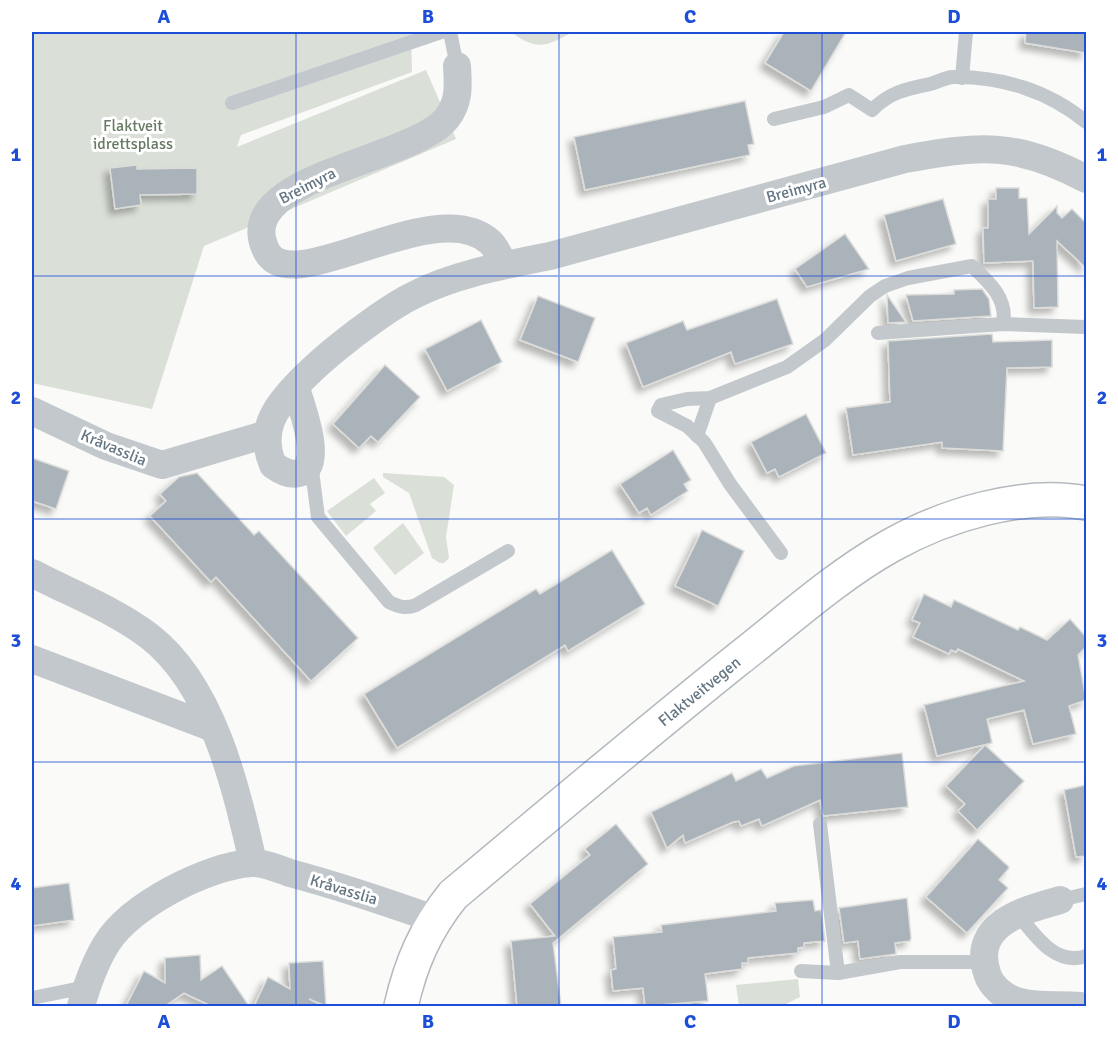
<svg xmlns="http://www.w3.org/2000/svg" width="1118" height="1038" font-family="Signika,sans-serif">
<defs>
<filter id="shadow"><feDropShadow dx="-5.5" dy="5.5" stdDeviation="3" flood-color="#0004"/></filter>
</defs>
<rect width="100%" height="100%" fill="#fafaf8"/>
<!-- green -->
<g fill="#dadfd7">
<polygon points="32,32 411,32 412,72 241,135 237,147 426,70 456,139 204,246 152,409 32,383"/>
<path d="M511 32H573C545 47 537 51 511 32Z"/>
<polygon points="383,473 444,477 454,485 446,537 449,558 444,563 440,563 432,558 409,493 383,477"/>
<polygon points="374,478 385,493 370,504 376,511 346,536 327,511"/>
<polygon points="403,523 424,553 395,575 373,548"/>
<polygon points="798,979 800,997 782,1006 739,1006 736,985"/>
</g>
<!-- building -->
<g fill="#aab3b9" stroke="#dcdcda" stroke-width="1.5" filter="url(#shadow)">
<polygon points="784,32 846,32 811,91 765,63"/>
<polygon points="1026,32 1086,32 1086,53 1025,43"/>
<polygon points="745,101 754,144 748,145 750,155 585,190 574,137"/>
<polygon points="137,165 137,169 197,168 197,194 140,195 141,205 115,209 110,168"/>
<polygon points="996,188 1019,188 1019,198 1027,198 1029,234 1057,206 1057,213 1062,218 1072,209 1086,223 1086,268 1057,241 1058,307 1034,308 1033,261 984,263 983,228 988,228 988,199 996,199"/>
<polygon points="943,199 956,244 896,261 884,215"/>
<polygon points="845,234 869,269 807,287 795,269"/>
<polygon points="982,289 989,299 991,316 913,321 906,295 954,294 954,290"/>
<polygon points="887,295 906,322 888,323"/>
<polygon points="538,296 595,318 578,362 520,340"/>
<polygon points="777,299 793,344 735,364 731,352 643,387 626,343 683,321 687,330"/>
<polygon points="481,320 502,362 447,391 425,349"/>
<polygon points="992,334 993,342 1052,340 1052,367 1007,368 1003,451 942,448 942,442 853,455 846,408 890,402 888,341"/>
<polygon points="385,365 420,397 378,442 371,436 359,448 333,424"/>
<polygon points="806,414 826,453 779,477 775,469 767,473 751,442"/>
<polygon points="673,450 691,480 684,484 688,491 651,515 647,508 639,513 620,484"/>
<polygon points="32,458 69,471 56,509 32,501"/>
<polygon points="197,473 254,535 259,531 358,638 311,681 216,577 211,582 150,516 166,501 160,494 179,477"/>
<polygon points="702,530 744,551 718,606 675,586"/>
<polygon points="612,550 645,604 568,651 565,645 397,748 364,694 536,589 540,594"/>
<polygon points="924,594 951,607 954,600 1018,630 1020,627 1047,640 1070,619 1086,637 1086,647 1078,655 1086,700 1069,706 1076,734 1033,744 1024,710 987,719 992,743 937,756 924,705 1024,681 958,649 956,652 951,650 949,654 913,637 920,623 912,620"/>
<polygon points="985,745 1024,781 977,830 958,811 965,804 946,786"/>
<polygon points="902,753 908,807 823,816 820,800 762,826 759,819 741,826 739,821 733,822 685,843 683,835 667,848 651,812 732,773 736,781 761,769 767,778 794,766"/>
<polygon points="1086,785 1086,856 1076,857 1064,790"/>
<polygon points="616,824 648,864 553,943 561,1006 517,1006 511,941 555,936 530,904 590,855 585,849"/>
<polygon points="978,839 1008,866 1009,868 999,880 1008,888 967,933 926,897"/>
<polygon points="69,883 74,920 32,926 32,888"/>
<polygon points="907,898 911,938 910,941 895,943 896,954 860,959 858,941 844,943 839,908"/>
<polygon points="813,900 815,911 821,910 825,941 804,943 804,947 798,948 798,953 748,958 748,963 742,963 742,969 705,974 708,1001 645,1006 643,988 613,991 611,970 616,969 613,937 662,932 661,925 776,911 775,903"/>
<polygon points="200,955 201,980 222,966 249,1006 211,1006 184,993 165,1006 126,1006 144,971 165,983 165,958"/>
<polygon points="323,961 326,1006 309,999 323,1006 254,1006 268,977 290,989 289,963"/>
</g>
<g fill="none" stroke-linecap="round" stroke-linejoin="round">
<!-- secondary casing -->
<g stroke="#b3babf" stroke-width="36">
<path id="secondary" d="M401 1006C411 963 425 930 453 895 547 816 641 737 737 660 787 621 835 577 890 546 945 515 1023 491 1086 503"/>
</g>
<!-- service -->
<g stroke="#c3c8cc" stroke-width="14">
<polyline points="450,32 457,66"/>
<polyline points="962,78 966,32"/>
<polyline points="232,103 441,32"/>
<path d="M774 119 824 107 849 95 872 110C890 92 906 89 930 84 937 82 945 78 952 77 1001 76 1049 91 1086 122"/>
<polyline points="878,333 1003,324 1086,327"/>
<polyline points="697,436 710,398"/>
<path d="M311 463 318 517 389 602C399 607 406 609 416 605L508 551"/>
<path d="M781 553 730 484 704 442 687 426 658 411 661 405 687 399 710 398 787 367 825 340 870 296 885 286 908 278 972 266C989 282 1008 299 1003 324"/>
<polyline points="820,824 838,973"/>
<polyline points="1060,900 1086,894"/>
<path d="M1017 913C1034 934 1055 967 1086 956"/>
<polyline points="801,971 838,973 900,962 983,962"/>
<polyline points="32,998 86,987"/>
</g>
<!-- minor -->
<g stroke="#c3c8cc" stroke-width="28">
<path d="M457 66C458 85 460 101 447 118 413 162 227 176 267 252 293 300 435 192 490 242 496 247 500 258 504 265"/>
<path d="M296 388C301 406 325 466 299 473 291 476 280 470 273 465 267 451 265 437 271 421 285 383 377 313 414 295 455 274 505 265 550 256L905 159C981 145 1017 142 1086 179"/>
<polyline points="32,411 106,446 162,465 267,434"/>
<path d="M32 573C70 593 115 610 149 636 213 685 236 788 253 862"/>
<polyline points="32,659 213,728"/>
<path d="M1060 900C1024 910 971 924 987 973 991 987 1006 999 1020 1002 1038 1007 1061 1004 1080 1006"/>
<path d="M81 1006C87 985 95 962 107 943 131 905 207 866 251 863 262 862 279 869 290 873 339 886 386 902 434 919"/>
</g>
<!-- secondary -->
<use href="#secondary" stroke="#fff" stroke-width="33"/>
</g>
<!-- grid -->
<path fill="none" stroke="#1d4ed8" stroke-width="1.5" stroke-opacity="0.55" d="M296 32V1006M559 32V1006M822 32V1006M32 276H1086M32 519H1086M32 762H1086"/>
<g text-anchor="middle" stroke-width="6" stroke-linejoin="round" paint-order="stroke">
<!-- park labels -->
<g font-size="16" fill="#687a64" stroke="#fff">
<text x="133" y="131">Flaktveit<tspan x="133" dy="18">idrettsplass</tspan></text>
</g>
<!-- street labels -->
<g font-size="16" fill="#657683" stroke="#fff">
<text transform="translate(307 185) rotate(-27)" y="6">Breimyra</text>
<text transform="translate(796 189) rotate(-15)" y="6">Breimyra</text>
<text transform="translate(114 447) rotate(23)" y="6">Kråvasslia</text>
<text transform="translate(699 691) rotate(-39)" y="6">Flaktveitvegen</text>
<text transform="translate(344 889) rotate(17)" y="6">Kråvasslia</text>
</g>
</g>
<!-- border -->
<rect width="1118" height="1038" fill="none" stroke="#ffffff" stroke-width="66"/>
<rect x="33" y="33" width="1052" height="972" fill="none" stroke="#1d4ed8" stroke-width="2"/>
<g font-size="20" text-anchor="middle" font-weight="bold" fill="#1d4ed8">
<text x="164" y="23">A</text>
<text x="428" y="23">B</text>
<text x="690" y="23">C</text>
<text x="954" y="23">D</text>
<text x="16" y="161">1</text>
<text x="1102" y="161">1</text>
<text x="16" y="404">2</text>
<text x="1102" y="404">2</text>
<text x="16" y="647">3</text>
<text x="1102" y="647">3</text>
<text x="16" y="890">4</text>
<text x="1102" y="890">4</text>
<text x="164" y="1028">A</text>
<text x="428" y="1028">B</text>
<text x="690" y="1028">C</text>
<text x="954" y="1028">D</text>
</g>
</svg>
